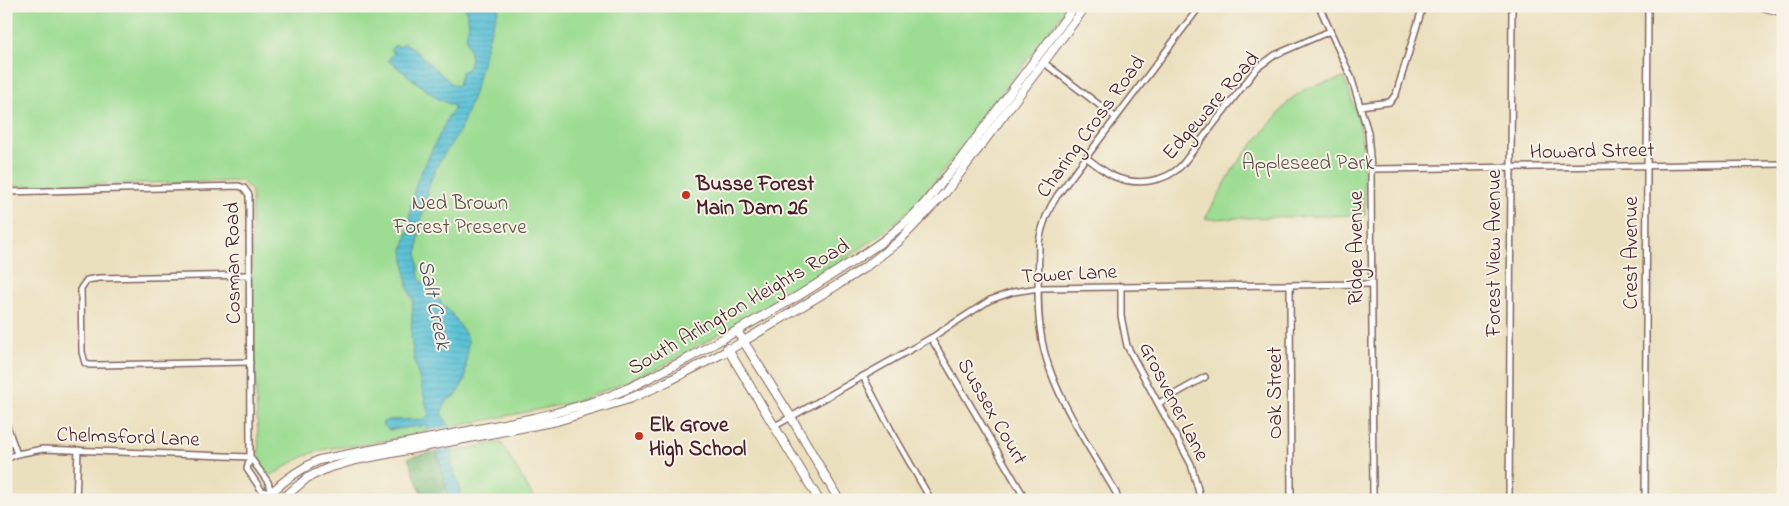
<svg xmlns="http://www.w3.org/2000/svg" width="1789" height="506" font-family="'Indie Flower',sans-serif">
<defs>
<pattern id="forest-crowns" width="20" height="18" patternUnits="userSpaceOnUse" patternTransform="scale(1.25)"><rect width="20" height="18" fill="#7ebc7d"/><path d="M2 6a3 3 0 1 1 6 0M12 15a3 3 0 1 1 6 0" fill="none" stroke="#699867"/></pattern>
<pattern id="water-rules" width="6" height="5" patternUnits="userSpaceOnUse" patternTransform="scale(1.25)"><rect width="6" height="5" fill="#5ac2d7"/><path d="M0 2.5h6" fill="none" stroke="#50a6b9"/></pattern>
</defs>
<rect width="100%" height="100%" fill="#f7f3e8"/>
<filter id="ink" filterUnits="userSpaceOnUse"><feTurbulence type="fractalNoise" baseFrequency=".02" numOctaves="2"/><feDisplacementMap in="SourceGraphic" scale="10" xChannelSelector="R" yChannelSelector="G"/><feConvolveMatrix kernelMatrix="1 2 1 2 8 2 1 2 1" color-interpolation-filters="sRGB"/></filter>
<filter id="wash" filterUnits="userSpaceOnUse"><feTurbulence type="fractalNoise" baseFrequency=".0096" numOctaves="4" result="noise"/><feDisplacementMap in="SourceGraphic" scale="20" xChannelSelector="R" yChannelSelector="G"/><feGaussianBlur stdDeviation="1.12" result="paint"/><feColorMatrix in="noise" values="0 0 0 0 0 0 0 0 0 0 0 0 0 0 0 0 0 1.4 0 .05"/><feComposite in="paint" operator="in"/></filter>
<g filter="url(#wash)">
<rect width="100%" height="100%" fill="#ebe0be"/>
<!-- forest -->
<polygon fill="url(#forest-crowns)" stroke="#646e54" points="436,451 446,486 449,500 406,500 421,493 408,458"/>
<!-- green -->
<g fill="#9ddd93" stroke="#747e5f">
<path d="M6 6H1068L942 173 913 207 883 233 835 266 707 341 659 368 576 402 358 446C331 447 317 449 293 462 285 466 278 474 269 475L264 472 259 456 251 291 252 191 241 181 6 186Z"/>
<polygon points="1344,78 1359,120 1362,141 1365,215 1205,219 1236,164 1291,99 1307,88"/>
<polygon points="501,442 535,500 468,500 460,497 459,485 452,467 452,452"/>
</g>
<!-- water -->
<path fill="url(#water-rules)" stroke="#527081" d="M465 6H500L492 26 474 93 465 117 460 130 439 162 430 182 420 226 417 255 419 278 451 313 463 330 468 340 465 379 456 396 447 400 441 413C445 421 450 424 452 429 457 441 450 453 452 465 453 472 457 477 459 484 460 489 460 495 461 500H449L446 486 435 444 422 435 423 431 428 428V425L389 430 383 425V422L388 420 424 419 429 415 414 359 411 337 413 300 407 286 403 250 409 228 411 204 417 181 449 115 454 110V106L438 99 388 60 394 53 391 49 395 45 399 47 404 43 410 46 453 85 458 86 462 71 468 69 471 58 466 38 469 23Z"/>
<!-- pier -->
<polygon fill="#ebe0be" points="454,426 457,440 456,447 433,452 432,445 422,438 421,432"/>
</g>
<g filter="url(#ink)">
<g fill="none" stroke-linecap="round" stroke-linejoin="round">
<!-- street casing -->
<g stroke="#82635e" stroke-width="8">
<g id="street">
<polyline points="1319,6 1351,77 1360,106 1368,132 1371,169 1373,500"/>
<polyline points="1043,62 1115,117"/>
<polyline points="1360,106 1390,102 1396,94 1423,6"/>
<path d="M1087 158C1095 164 1103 171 1113 176 1135 186 1165 183 1182 165L1257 68 1275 55 1330 31"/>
<polyline points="1371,169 1783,164"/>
<polyline points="6,192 239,186 244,188 249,195 250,457 247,469 262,491 271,493 281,500"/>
<polyline points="249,275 99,278 87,280 81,288 82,352 85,363 89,365 98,365 250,362"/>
<polyline points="1121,286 1121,316 1127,346 1191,464 1201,500"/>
<polyline points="1290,286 1291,500"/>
<polyline points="931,338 1026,500"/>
<polyline points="863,376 891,430 931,500"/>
<polyline points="1159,403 1205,377"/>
<polyline points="6,423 17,454"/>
<polyline points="775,426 931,338 990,300 1013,292 1039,288 1371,284"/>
<polyline points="250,457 268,482 271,493"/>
<polyline points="6,459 17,454 43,449 250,457"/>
<polyline points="76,500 78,450"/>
<path d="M1118 500 1116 493C1089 446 1048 388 1041 334 1036 304 1039 272 1039 242 1042 224 1047 211 1057 196L1200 6"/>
<polyline points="1509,500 1512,6"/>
<polyline points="1645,500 1648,6"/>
<polyline points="1782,500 1783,400"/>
</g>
</g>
<!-- secondary casing -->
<g stroke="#82635e" stroke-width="10">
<g id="secondary">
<polyline points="1761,6 1783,12"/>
<polyline points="737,331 791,417 839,500"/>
<polyline points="727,348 819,500"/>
<path d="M265 500C280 482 298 470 319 460L534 418 555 413 603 399 629 388 687 359 798 296 855 260 883 241 911 218 925 203 960 160 1075 6"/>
<polyline points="281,500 307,478 328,468 356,460 557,421 629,399 661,385 729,350 839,284 864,268 898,242 945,193 1086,6"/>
</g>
</g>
<!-- street -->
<use href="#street" stroke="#fff" stroke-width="5"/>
<!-- secondary -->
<use href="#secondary" stroke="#fff" stroke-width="8"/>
</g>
</g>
<!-- markers -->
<g fill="#c8321e" stroke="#f7f3e8" stroke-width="2">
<circle cx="686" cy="195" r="5"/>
<circle cx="639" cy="436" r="5"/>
</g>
<g text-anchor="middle" stroke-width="4" stroke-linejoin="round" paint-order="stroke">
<!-- street labels -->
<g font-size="21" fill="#4a1f2b" stroke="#f7f3e8">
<text transform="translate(1210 105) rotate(-49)" y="7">Edgeware Road</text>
<text transform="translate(1090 126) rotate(-54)" y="7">Charing Cross Road</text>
<text transform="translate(1592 150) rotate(-1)" y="7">Howard Street</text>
<text transform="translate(1355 248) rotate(-90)" y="7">Ridge Avenue</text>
<text transform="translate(1493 253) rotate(-90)" y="7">Forest View Avenue</text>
<text transform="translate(1630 253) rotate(-90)" y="7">Crest Avenue</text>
<text transform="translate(232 263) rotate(-91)" y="7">Cosman Road</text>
<text transform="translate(1069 273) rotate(-3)" y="7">Tower Lane</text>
<text transform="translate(738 306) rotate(-30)" y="7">South Arlington Heights Road</text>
<text transform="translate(1274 393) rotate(-90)" y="7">Oak Street</text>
<text transform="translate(1175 401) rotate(63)" y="7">Grosvener Lane</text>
<text transform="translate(993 411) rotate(60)" y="7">Sussex Court</text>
<text transform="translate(128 436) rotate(2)" y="7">Chelmsford Lane</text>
</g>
<!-- park labels -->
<g font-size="21" fill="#5f4e45" stroke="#f7f3e8">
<text x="1308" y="169">Appleseed Park</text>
<text x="460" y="209">Ned Brown<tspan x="460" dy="24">Forest Preserve</tspan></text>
</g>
<!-- poi labels -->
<g font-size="21" font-weight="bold" fill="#4a1f2b" stroke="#f7f3e8" text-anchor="start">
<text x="696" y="190">Busse Forest<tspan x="696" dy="24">Main Dam 26</tspan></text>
<text x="649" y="431">Elk Grove<tspan x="649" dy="24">High School</tspan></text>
</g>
<!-- water labels -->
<g font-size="22" font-style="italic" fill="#4f505f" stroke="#f7f3e8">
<text transform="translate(436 304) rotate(78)" y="8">Salt Creek</text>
</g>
</g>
<!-- margin -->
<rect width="1789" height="506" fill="none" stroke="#f7f3e8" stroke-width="25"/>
</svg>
